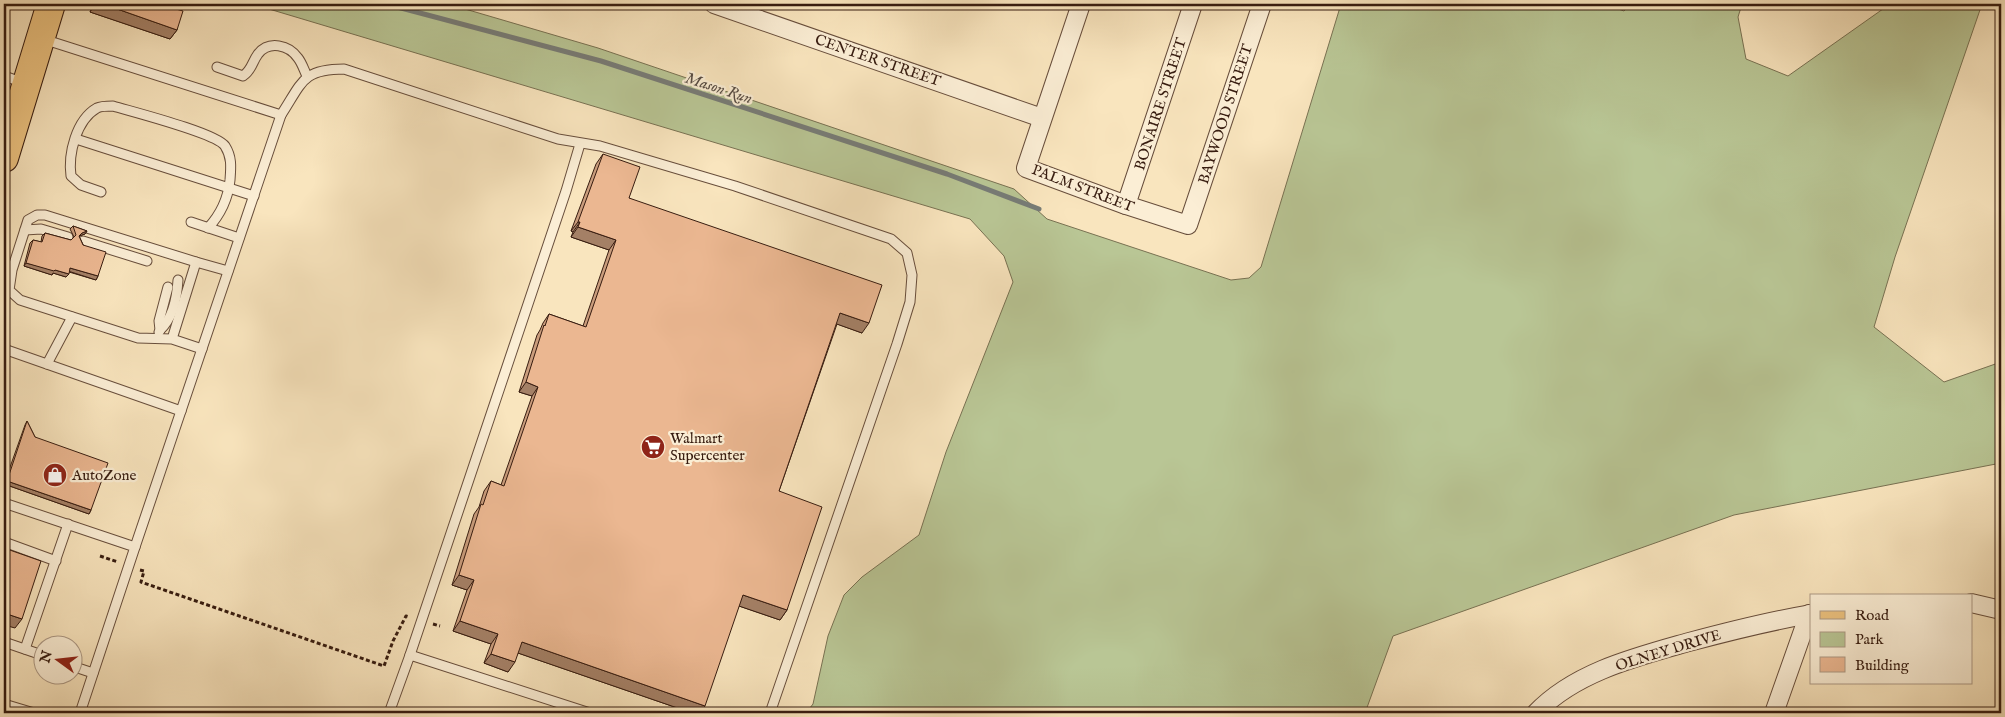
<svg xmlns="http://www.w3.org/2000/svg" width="2005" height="717" font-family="'IM FELL English',serif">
<rect width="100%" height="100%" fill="#f9e5be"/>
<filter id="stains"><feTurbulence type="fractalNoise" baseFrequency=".004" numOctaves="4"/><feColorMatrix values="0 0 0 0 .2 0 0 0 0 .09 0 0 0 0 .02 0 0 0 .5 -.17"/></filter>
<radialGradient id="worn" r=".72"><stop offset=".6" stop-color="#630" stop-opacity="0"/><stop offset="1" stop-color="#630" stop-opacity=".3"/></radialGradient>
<!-- green -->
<polygon fill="#b9c695" stroke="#787152" points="259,4 448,4 598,48 1014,189 1047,219 1231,280 1249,278 1261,267 1341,4 1604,4 1624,11 1630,4 1742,4 1738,17 1746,59 1788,76 1890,4 1982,4 1895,257 1874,327 1944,382 2001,362 2001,463 1734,515 1393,636 1365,713 806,713 813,704 828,636 844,595 862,577 919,535 946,452 1013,282 1004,256 970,219 259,6"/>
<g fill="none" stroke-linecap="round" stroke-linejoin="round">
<!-- stream -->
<polyline stroke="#777c77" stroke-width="5" points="386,4 601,61 947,174 1039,209"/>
<!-- service casing -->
<g stroke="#684e3c" stroke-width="11">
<g id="service">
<path d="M43 39 281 115C302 83 302 69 344 69L558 139 600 146 735 186 891 239 907 253 912 275 910 302 897 344 770 713"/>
<path d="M217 67 243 76C252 70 252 62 258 54 269 40 289 45 298 58 302 63 304 70 307 76"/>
<polyline points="4,76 24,83"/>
<polyline points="76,139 254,196"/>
<path d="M101 192 81 185 71 176C68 154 76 120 97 108 101 106 108 106 113 106 133 112 216 133 225 146 232 157 231 167 230 180 228 199 221 214 208 228"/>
<polyline points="191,222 239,238"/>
<polyline points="25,230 41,229 68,237"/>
<polyline points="83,241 147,261"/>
<polyline points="196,262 228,271"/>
<path d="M160 330C173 318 177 297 178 280"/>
<polyline points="159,332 160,330 159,321 168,287"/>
<polyline points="172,339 196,262 45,215 37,215 28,220 12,270 9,290 20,300 138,338 172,339 202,349"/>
<polyline points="4,349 181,411"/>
<polyline points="47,364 72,317"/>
<polyline points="4,503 135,547 80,713"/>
<polyline points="4,542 56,561"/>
<polyline points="135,547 281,115"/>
<polyline points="4,642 42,655"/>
<polyline points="25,649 68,524"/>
<polyline points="410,655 566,191 580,144"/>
<polyline points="72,666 93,673"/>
<polyline points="4,704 34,713"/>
<polyline points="389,713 410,655 590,713"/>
</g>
</g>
<!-- minor casing -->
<g stroke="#684e3c" stroke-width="20">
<g id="minor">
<polyline points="714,4 1042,118"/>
<polyline points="1081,4 1026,168 1126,205 1188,225 1262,4"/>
<polyline points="1126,205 1193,4"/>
<polyline points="1971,603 2001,610"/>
<path d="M1536 713C1575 672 1636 657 1689 642 1730 631 1770 621 1811 614"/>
<polyline points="1774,713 1809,614"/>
</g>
</g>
<!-- primary casing -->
<g stroke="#371c10" stroke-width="30">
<polyline id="primary" points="4,158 51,4"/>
</g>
<!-- path -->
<g stroke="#371c10" stroke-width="3" stroke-dasharray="4 2.5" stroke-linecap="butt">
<polyline points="100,556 118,562"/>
<polyline points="140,570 144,571 141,582 384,666 393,641 406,616 410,617"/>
<polyline points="433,624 440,626"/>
</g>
<!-- service -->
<use href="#service" stroke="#fbeed5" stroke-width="9"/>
<!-- minor -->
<use href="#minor" stroke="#fbeed5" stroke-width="18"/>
<!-- primary -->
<use href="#primary" stroke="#ecc27f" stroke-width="28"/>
</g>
<!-- wall -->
<g fill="#ca9d7d" stroke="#371c10">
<polygon points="93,4 174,4 176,9 177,30 170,39 90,12"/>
<polygon points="603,154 629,198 862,333 837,324 779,491 787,610 780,620 739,606 692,713 518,653 508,672 484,663 491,644 453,631 467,590 452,585 474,514 479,507 484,491 491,481 501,485 532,396 519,392 537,335 540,330 543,323 549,314 583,326 609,250 571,237 573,232 571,231 596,164"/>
<polygon points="73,226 87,231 85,234 79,236 98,276 96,280 69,272 66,277 53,273 52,275 24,266 30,243 33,240 41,242 42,236 45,233 71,240 74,237 70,229"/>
<polygon points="27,421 35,437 91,510 89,514 4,484 25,425"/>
</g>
<!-- shaded-wall -->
<g fill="#a48066" stroke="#371c10">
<polygon points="96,4 103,4 177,30 170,39 90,12"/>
<polygon points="578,222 580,222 573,232 571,231"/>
<polygon points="578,227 616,240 609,250 571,237"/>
<polygon points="87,231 85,234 79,236 82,233"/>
<polygon points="26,263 55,270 69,274 66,277 53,273 52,275 24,266"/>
<polygon points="70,268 98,276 96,280 68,271"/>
<polygon points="840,313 869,323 862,333 834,323"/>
<polygon points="526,382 538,387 532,396 519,392"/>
<polygon points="7,481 91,510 89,514 4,484"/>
<polygon points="459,575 474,580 467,590 452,585"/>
<polygon points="743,595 787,610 780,620 736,605"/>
<polygon points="4,613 22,619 15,628 4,625"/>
<polygon points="460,621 498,634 491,644 453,631"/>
<polygon points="522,642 705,706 700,713 692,713 515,652"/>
<polygon points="491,654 515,662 508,672 484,663"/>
</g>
<!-- building -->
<g fill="#ebb791" stroke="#371c10">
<polygon points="103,4 174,4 178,5 176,9 183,11 177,30"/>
<polygon points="603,154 640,167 629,198 882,285 869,323 840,313 779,491 822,507 787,610 743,595 705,706 522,642 515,662 491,654 498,634 460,621 474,580 459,575 481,504 483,505 491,481 504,486 538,387 526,382 544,325 545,326 549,314 586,327 616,240 578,227 580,222 578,222"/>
<polygon points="73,226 87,231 82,233 79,236 83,245 106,252 98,276 70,268 69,274 55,270 54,271 26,263 33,240 42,242 45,233 71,240 76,235"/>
<polygon points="27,421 35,437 108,463 91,510 7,481"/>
<polygon points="4,548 41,561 22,619 4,613"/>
</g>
<!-- icons -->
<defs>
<g id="supermarket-disc" transform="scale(1.25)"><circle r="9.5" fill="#8f2418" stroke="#fbeed5"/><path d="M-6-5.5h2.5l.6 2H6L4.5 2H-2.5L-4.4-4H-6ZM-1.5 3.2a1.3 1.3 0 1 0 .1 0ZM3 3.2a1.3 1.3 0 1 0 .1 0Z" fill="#fff"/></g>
<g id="shop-disc" transform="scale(1.25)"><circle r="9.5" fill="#8f2418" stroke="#fbeed5"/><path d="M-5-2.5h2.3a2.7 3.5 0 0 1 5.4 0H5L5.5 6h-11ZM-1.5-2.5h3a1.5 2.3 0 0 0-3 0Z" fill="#fff"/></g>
</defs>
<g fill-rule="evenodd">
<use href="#supermarket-disc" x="653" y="447"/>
<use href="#shop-disc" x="55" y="475"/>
</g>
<g text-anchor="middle" stroke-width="4.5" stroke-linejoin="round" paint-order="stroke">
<!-- street labels -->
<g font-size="15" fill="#371c10" stroke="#fbeed5">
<text transform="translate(878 60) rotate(19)" y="5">CENTER STREET</text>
<text transform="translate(1160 104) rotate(-72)" y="5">BONAIRE STREET</text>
<text transform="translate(1225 114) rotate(-72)" y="5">BAYWOOD STREET</text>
<text transform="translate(1083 188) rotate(21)" y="5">PALM STREET</text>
<text transform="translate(1668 650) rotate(-17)" y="5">OLNEY DRIVE</text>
</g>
<!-- poi labels -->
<g font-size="15" fill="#371c10" stroke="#fbeed5" text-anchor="start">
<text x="670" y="443">Walmart<tspan x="670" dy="17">Supercenter</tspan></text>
<text x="72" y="480">AutoZone</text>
</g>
<!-- water labels -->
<g font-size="16" font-style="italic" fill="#574c44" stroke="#fbeed5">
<text transform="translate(719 87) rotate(18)" y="6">Mason Run</text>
</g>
</g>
<!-- margin -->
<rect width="2005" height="717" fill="none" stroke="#f9e5be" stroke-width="20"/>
<rect x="5" y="5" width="1995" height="707" fill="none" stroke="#371c10" stroke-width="2.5"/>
<rect x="10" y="10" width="1985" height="697" fill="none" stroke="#371c10"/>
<!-- legend -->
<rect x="1810" y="594" width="162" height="90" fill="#fbeed5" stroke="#ad9a86"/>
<rect x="1820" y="611" width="25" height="8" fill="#ecc27f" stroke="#ad9a86"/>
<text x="1855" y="620" font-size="15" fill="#371c10">Road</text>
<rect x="1820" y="632" width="25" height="15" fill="#b9c695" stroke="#ad9a86"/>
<text x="1855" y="644" font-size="15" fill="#371c10">Park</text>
<rect x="1820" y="657" width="25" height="15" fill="#ebb791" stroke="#ad9a86"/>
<text x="1855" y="670" font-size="15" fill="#371c10">Building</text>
<!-- north arrow -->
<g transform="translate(58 660) rotate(285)"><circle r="24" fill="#fbeed5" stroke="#ad9a86"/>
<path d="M0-4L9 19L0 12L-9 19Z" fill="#8f2418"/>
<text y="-8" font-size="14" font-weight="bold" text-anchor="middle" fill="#371c10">N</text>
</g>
<rect width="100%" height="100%" filter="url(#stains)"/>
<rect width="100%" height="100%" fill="url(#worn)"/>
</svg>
